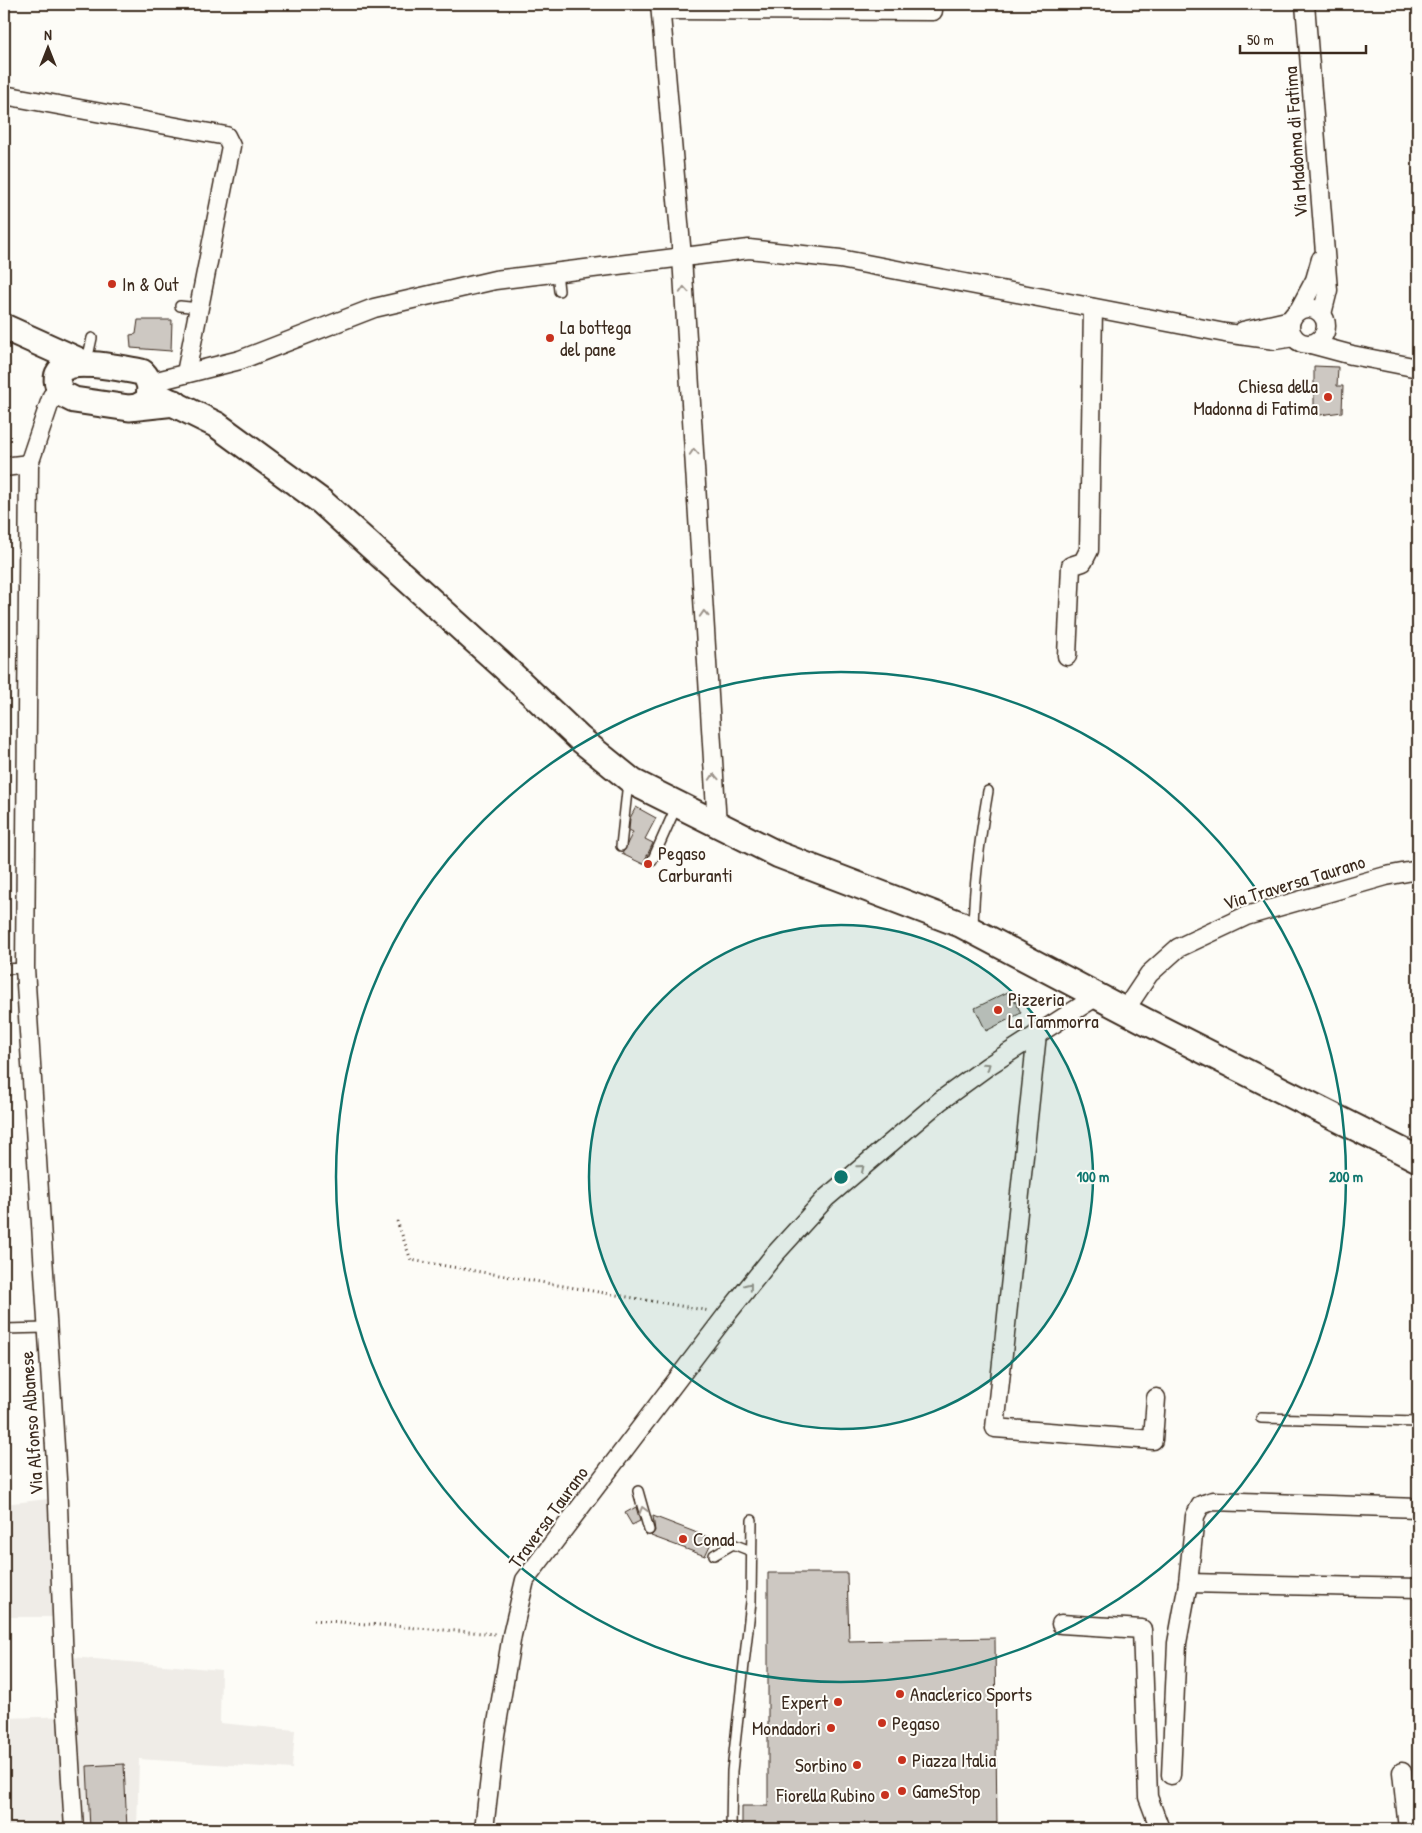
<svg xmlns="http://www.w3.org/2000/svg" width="1422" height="1833" font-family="'Patrick Hand',sans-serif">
<rect width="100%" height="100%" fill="#fdfcf7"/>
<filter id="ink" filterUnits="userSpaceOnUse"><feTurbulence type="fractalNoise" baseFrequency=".02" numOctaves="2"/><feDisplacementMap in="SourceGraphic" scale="10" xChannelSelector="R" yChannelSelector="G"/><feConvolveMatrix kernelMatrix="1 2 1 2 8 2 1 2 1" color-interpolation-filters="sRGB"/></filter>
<g filter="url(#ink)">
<!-- built -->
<g fill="#efece7">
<polygon points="48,1499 54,1617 4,1617 4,1504"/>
<polygon points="72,1657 221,1670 220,1723 295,1730 292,1769 139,1759 137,1829 4,1829 4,1718 75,1716"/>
</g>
<!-- building -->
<g fill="#cdc8c2" stroke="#3b2a1e">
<polygon points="138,320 172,320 171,351 131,348 130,335 136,334"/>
<polygon points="1314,366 1338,367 1337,386 1343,386 1342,412 1320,415 1314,408"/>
<polygon points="636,807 656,818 645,839 653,843 643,864 622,854 633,832 629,830 630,818"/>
<polygon points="1010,991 1021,1013 986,1031 975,1008"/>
<polygon points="636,1507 640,1521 632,1525 625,1513"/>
<polygon points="653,1516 713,1539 705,1556 651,1536 655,1531"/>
<polygon points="768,1573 847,1573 849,1641 995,1638 997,1829 742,1829 742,1806 768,1806"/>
<polygon points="124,1764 127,1829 90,1829 87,1766"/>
</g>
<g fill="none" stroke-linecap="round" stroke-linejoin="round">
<!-- lane casing -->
<g stroke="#3b2a1e" stroke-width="12">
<g id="lane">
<polyline points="557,272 559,291"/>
<polyline points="180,306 199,308"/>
<polyline points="87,361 92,338"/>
<polyline points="621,846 628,782"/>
<polyline points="652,861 673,814 679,809"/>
<path d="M973 929C974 882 980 837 988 791"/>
<polyline points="4,969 25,968"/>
<polyline points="4,1329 46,1328"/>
<polyline points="1261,1418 1418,1422"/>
<polyline points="638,1491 649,1530"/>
<polyline points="714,1555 733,1544 751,1551"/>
<polyline points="731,1829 732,1771 751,1602 752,1520"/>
</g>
</g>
<!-- street casing -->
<g stroke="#3b2a1e" stroke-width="21">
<g id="street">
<polyline points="660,4 682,257 717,825"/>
<polyline points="1305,4 1328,290 1322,314"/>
<polyline points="661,10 933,11"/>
<polyline points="4,95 226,136 231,146 186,373"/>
<circle cx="1308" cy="326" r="18"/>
<polyline points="1299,310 1315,280 1321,259"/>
<polyline points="1243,331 1291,320"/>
<polyline points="1311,344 1352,355 1418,368"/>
<polyline points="149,383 240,360 374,308 495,280 749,249 840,259 1225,333 1275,340 1294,337"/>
<polyline points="59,389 52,396 29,464 25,968 57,1479 64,1665 74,1829"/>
<polyline points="4,467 29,464"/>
<polyline points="1067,656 1071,566 1083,562 1089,550 1093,308"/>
<polyline points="1125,1010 1149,974 1178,948 1246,916 1386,876 1418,870"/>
<polyline points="1037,1034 995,1428 1153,1440 1156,1398"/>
<polyline points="1188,1583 1418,1588"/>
<polyline points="1061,1624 1142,1629 1148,1797 1160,1829"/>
<polyline points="1402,1772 1408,1829"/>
<polyline points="1171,1775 1177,1643 1188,1583 1195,1516 1201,1505 1213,1501 1418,1508"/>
<polyline points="484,1829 495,1735 512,1635 525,1580 727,1314 775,1254 826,1198 940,1101 988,1066 1097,996"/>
</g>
</g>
<!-- secondary casing -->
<g stroke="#3b2a1e" stroke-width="29">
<g id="secondary">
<polyline points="4,327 86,364"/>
<polyline points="150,392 217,425 322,502 503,666 580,739 633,782 779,855 960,924 1145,1021 1418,1159"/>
<path d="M139 406 148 401C151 389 151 381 142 372 122 369 36 347 62 394L74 400 129 408 175 403"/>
</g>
</g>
<!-- path -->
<g stroke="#3b2a1e" stroke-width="3" stroke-dasharray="1 4" stroke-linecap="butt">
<polyline points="397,1221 411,1260 710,1311"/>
<polyline points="314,1620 496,1634"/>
</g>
<!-- lane -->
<use href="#lane" stroke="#fdfcf7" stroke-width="9"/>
<!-- street -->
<use href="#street" stroke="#fdfcf7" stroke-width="18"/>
<!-- secondary -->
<use href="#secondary" stroke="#fdfcf7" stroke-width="25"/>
</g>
<!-- one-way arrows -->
<defs><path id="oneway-chevron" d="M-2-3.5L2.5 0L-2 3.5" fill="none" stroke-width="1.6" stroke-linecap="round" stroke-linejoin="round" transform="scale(1.25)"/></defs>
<g stroke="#9c938a">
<use href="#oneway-chevron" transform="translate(684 290) rotate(-94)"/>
<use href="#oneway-chevron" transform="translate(694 452) rotate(-94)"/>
<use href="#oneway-chevron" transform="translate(704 614) rotate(-93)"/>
<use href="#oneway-chevron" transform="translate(714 777) rotate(-94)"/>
<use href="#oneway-chevron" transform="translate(987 1066) rotate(-35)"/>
<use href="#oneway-chevron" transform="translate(861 1168) rotate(-40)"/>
<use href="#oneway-chevron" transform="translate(749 1286) rotate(-51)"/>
<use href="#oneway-chevron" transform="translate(643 1510) rotate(-106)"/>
</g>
</g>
<!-- distance rings -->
<circle cx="841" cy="1177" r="252" fill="#0f766e" fill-opacity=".12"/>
<g fill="none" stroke="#0f766e" stroke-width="2.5">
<circle cx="841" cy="1177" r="252"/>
<circle cx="841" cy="1177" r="505"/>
</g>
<!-- markers -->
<g fill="#c8321e" stroke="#fdfcf7" stroke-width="2">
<circle cx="112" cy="284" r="5"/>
<circle cx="550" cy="338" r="5"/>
<circle cx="1328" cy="397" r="5"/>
<circle cx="648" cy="864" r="5"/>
<circle cx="998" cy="1010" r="5"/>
<circle cx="683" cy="1539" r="5"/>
<circle cx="900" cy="1694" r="5"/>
<circle cx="838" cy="1702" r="5"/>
<circle cx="882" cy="1723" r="5"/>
<circle cx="831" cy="1728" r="5"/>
<circle cx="902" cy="1760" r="5"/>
<circle cx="857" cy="1765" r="5"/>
<circle cx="902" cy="1791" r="5"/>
<circle cx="885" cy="1795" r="5"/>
</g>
<g text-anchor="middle" stroke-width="4" stroke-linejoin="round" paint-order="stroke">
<!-- street labels -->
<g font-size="19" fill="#3b2a1e" stroke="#fdfcf7">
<text transform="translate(1295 142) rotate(-94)" y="7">Via Madonna di Fatima</text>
<text transform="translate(1294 882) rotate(-17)" y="7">Via Traversa Taurano</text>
<text transform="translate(31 1423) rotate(-94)" y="7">Via Alfonso Albanese</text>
<text transform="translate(548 1517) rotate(-54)" y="7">Traversa Taurano</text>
</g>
<!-- poi labels -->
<g font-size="19" fill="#3b2a1e" stroke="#fdfcf7" text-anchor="start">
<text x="122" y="291">In &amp; Out</text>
<text x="560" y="334">La bottega<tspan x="560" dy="22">del pane</tspan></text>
<text x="1318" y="393" text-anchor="end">Chiesa della<tspan x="1318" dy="22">Madonna di Fatima</tspan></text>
<text x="658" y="860">Pegaso<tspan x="658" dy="22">Carburanti</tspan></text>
<text x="1008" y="1006">Pizzeria<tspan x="1008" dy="22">La Tammorra</tspan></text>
<text x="693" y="1546">Conad</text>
<text x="910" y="1701">Anaclerico Sports</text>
<text x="828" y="1709" text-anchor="end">Expert</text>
<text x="892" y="1730">Pegaso</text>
<text x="821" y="1735" text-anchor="end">Mondadori</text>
<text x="912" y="1767">Piazza Italia</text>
<text x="847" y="1772" text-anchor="end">Sorbino</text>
<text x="912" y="1798">GameStop</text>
<text x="875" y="1802" text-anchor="end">Fiorella Rubino</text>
</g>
</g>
<circle cx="841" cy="1177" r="8" fill="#0f766e" stroke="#fdfcf7" stroke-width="2.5"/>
<g font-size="15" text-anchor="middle" font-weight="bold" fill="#0f766e" stroke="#fdfcf7" stroke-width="4" stroke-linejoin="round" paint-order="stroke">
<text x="1093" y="1182">100 m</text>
<text x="1346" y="1182">200 m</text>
</g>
<!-- margin -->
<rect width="1422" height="1833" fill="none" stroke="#fdfcf7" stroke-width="20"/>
<rect x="10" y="10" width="1402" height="1813" fill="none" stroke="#3b2a1e" stroke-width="2" filter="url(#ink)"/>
<!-- north arrow -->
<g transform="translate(48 48)" stroke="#fdfcf7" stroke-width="4" paint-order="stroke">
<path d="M0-4L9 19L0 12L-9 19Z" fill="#3b2a1e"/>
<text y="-8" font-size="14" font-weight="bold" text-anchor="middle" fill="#3b2a1e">N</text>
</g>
<!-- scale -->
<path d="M1240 45v8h126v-8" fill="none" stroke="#3b2a1e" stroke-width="2.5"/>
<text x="1247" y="45" font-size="15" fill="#3b2a1e" stroke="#fdfcf7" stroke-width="4" paint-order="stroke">50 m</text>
</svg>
